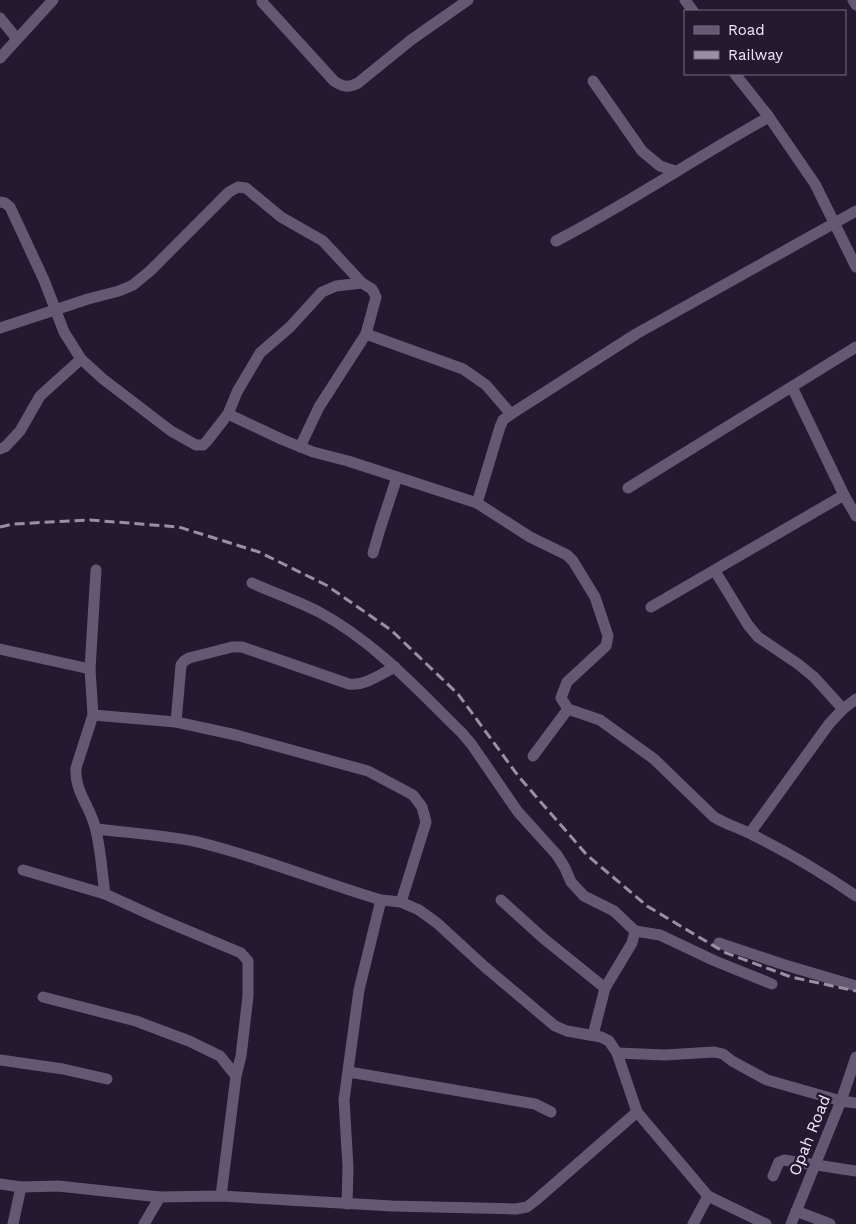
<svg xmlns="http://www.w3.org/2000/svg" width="856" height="1224" font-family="'Work Sans',sans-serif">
<rect width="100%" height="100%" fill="#251931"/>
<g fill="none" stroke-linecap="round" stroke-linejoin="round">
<!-- minor -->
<g stroke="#645874" stroke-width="11">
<polyline points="685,0 693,11"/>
<polyline points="853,0 856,5"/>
<path d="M262 2 334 81C343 87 348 88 358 83L411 40 468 0"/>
<polyline points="0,18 17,39"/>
<polyline points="0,58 53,0"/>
<polyline points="735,74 769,117 815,184 856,267"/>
<polyline points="593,81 642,151 660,166 675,171"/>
<polyline points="0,202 5,203 10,207 44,280 64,332 81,359 103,379 171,431 196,445 203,445 207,441 228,414 237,392 260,353 290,327 322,292 336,286 362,283 372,289 376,297 366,334 319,407 300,447"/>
<path d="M556 241C629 203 697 157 769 117"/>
<polyline points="0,328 88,299 119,291 133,285 150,271 229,192 238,187 246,188 281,217 323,241 362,283"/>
<polyline points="366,334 463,369 486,385 511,414"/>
<polyline points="792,387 844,495 856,516"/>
<path d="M228 414 281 439 313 452 348 461 477 503 530 537 567 555 573 561 595 597 608 636 606 646 567 682 561 698 568 709 600 720 654 759 714 817C727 825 740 828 753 835 789 853 823 873 856 896"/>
<polyline points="0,449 5,447 20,431 40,396 81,359"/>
<polyline points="628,488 856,347"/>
<polyline points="477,503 500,427 503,420 511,414 636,334 856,211"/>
<polyline points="373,553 380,529 397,477"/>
<polyline points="715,571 748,625 758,637 798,664 814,677 843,709"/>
<path d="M252 583C274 593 298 601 319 612 375 642 418 690 462 733L472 745 518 812 557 855 565 868 571 882 584 896 614 911 635 931 632 943 605 988 593 1035"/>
<polyline points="651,607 844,495"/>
<path d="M0 649 90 669 93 715 76 768C74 792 92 808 96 831 101 851 102 873 105 894"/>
<polyline points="90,669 96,570"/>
<polyline points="93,715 176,722 236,735 368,771 413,795 422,807 426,822 401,902"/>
<path d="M176 722 181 665 184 661 189 658 232 647H242L349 684C365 686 381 674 395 667"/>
<polyline points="533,756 568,709"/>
<path d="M96 829C130 833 165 835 198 842 260 857 320 882 381 900L401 902 419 910 437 923 485 967 555 1026 567 1031 601 1037 609 1041 617 1053 637 1112"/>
<polyline points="750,833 829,724 843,709 856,699"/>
<polyline points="23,870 105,894 160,919 241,953 248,961 248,996 241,1056 236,1076 221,1196"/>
<polyline points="501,900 543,938 605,988"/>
<polyline points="635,931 660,935 715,961 772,984"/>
<polyline points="719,943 785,965 856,986"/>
<polyline points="43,997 136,1021 189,1041 220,1056 236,1076"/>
<polyline points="617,1053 665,1055 714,1052 723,1054 732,1061 767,1080 841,1101 856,1103"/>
<polyline points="0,1060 63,1069 107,1079"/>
<polyline points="349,1072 535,1104 551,1112"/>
<polyline points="773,1176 779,1162 784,1160 856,1171"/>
<polyline points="0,1184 21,1187"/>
<polyline points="347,1204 348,1167 344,1100 359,990 381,900"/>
<polyline points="796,1211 830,1224"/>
<polyline points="13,1224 21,1187 58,1186 160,1197 221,1196 392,1206 516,1209 527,1207 536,1200 637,1112 708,1196 766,1224"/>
<polyline points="144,1224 160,1197"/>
<polyline points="693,1224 708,1196"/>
<polyline points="791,1224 841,1101 856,1057"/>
</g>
<!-- rail -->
<polyline stroke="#9990a4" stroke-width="3" stroke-dasharray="10 5" stroke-linecap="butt" points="0,527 13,524 90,520 179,527 259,552 326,585 391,630 458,694 519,777 587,855 647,906 724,952 791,977 856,991"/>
</g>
<g text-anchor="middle" stroke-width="5" stroke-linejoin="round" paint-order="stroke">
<!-- street labels -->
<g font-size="16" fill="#f0e9fa" stroke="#251931">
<text transform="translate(809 1135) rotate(-68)" y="6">Opah Road</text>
</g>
</g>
<!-- legend -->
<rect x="684" y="10" width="162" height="65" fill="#251931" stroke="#766c81"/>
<rect x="694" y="26" width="25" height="8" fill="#645874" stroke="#766c81"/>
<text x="728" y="35" font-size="15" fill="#f0e9fa">Road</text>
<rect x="694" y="51" width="25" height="8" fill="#9990a4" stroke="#766c81"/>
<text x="728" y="60" font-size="15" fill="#f0e9fa">Railway</text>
</svg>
